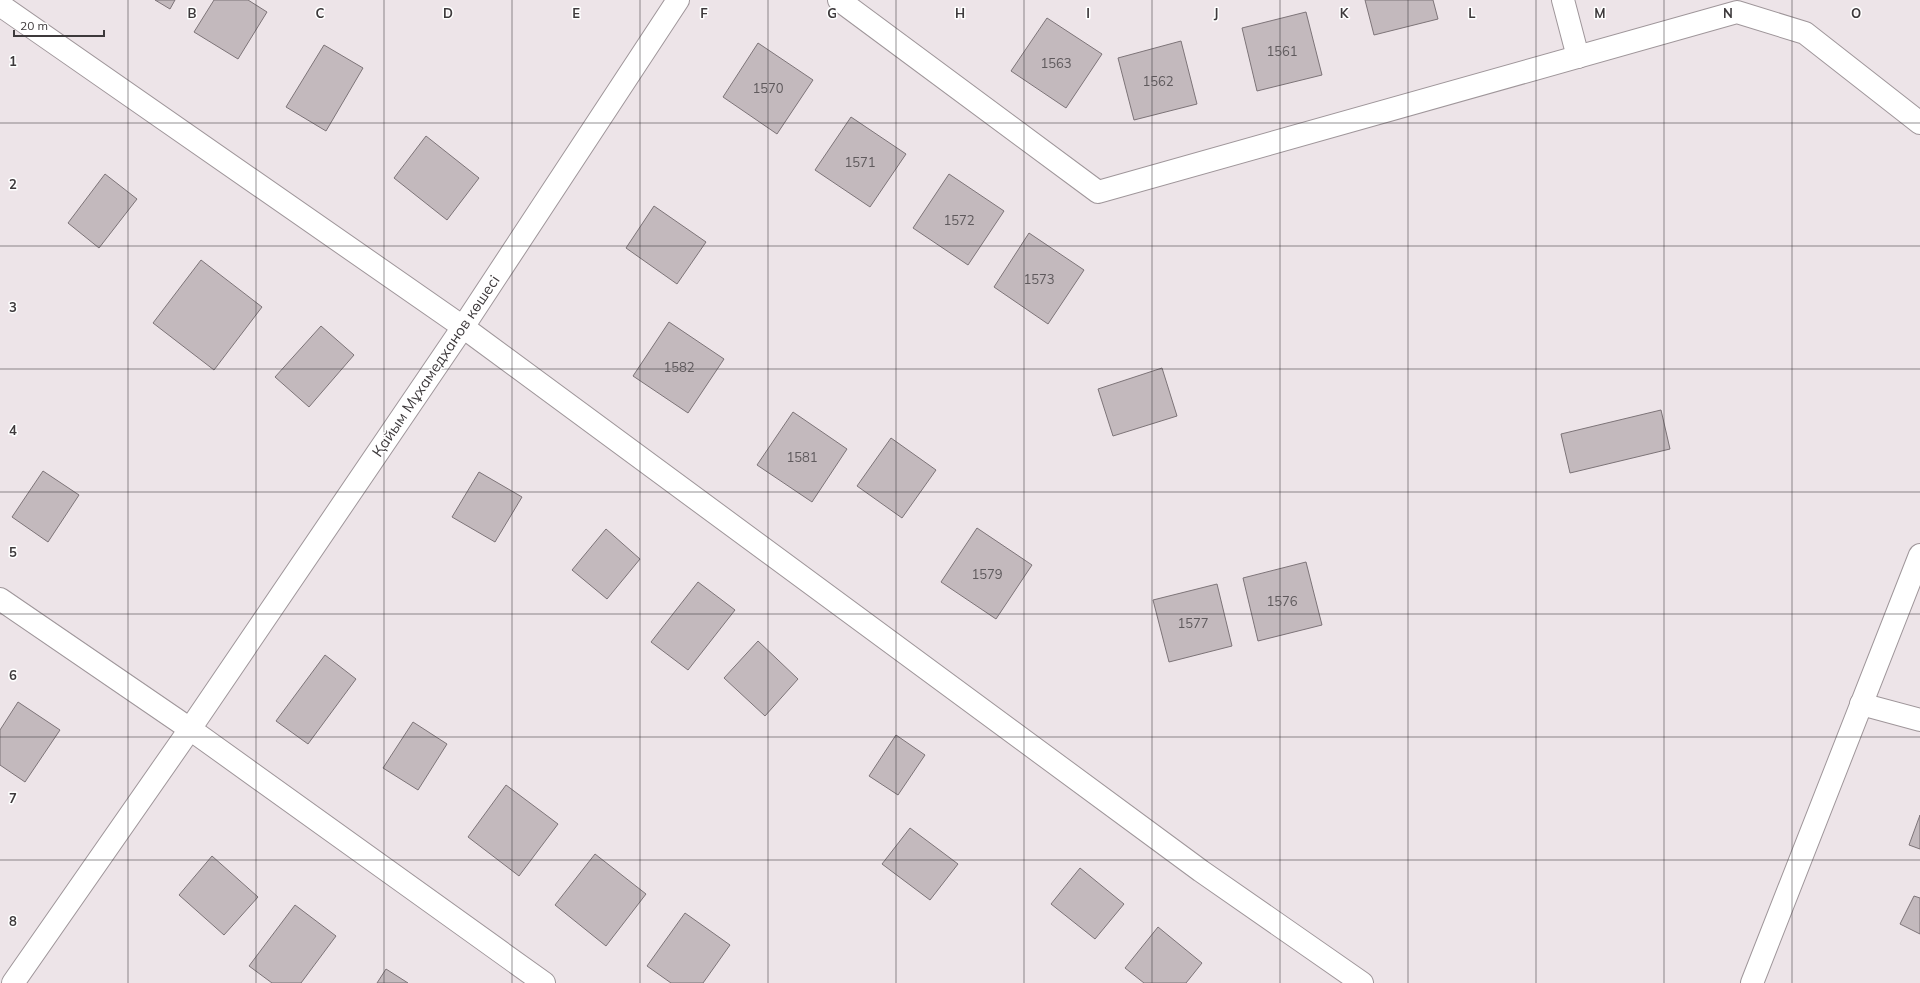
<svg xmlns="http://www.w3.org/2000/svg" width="1920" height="983" font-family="Mulish,sans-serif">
<rect width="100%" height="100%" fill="#ede4e8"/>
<!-- building -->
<g fill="#c3b9bd" stroke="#7d7478">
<polygon points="155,0 175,0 170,9"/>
<polygon points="214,0 248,0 267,12 238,59 194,32"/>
<polygon points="1365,0 1433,0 1438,19 1374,35"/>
<polygon points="1306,12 1322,75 1257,91 1242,28"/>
<polygon points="1047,18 1102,54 1066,108 1011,71"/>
<polygon points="1181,41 1197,104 1134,120 1118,58"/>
<polygon points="758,43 813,80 777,134 723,97"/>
<polygon points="324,45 363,68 326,131 286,107"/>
<polygon points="851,117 906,154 870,207 815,170"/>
<polygon points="426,136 479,178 447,220 394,178"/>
<polygon points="105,174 137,199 99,248 68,223"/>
<polygon points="949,174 1004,211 968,265 913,228"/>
<polygon points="654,206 706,242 677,284 626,248"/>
<polygon points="1029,233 1084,270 1048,324 994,287"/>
<polygon points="201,260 262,307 214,370 153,323"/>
<polygon points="669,322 724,359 688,413 633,376"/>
<polygon points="321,326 354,355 309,407 275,377"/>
<polygon points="1162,368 1177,416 1113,436 1098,389"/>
<polygon points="1661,410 1670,449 1570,473 1561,434"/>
<polygon points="793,412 847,449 812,502 757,465"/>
<polygon points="891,438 936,470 902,518 857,486"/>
<polygon points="43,471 79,495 48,542 12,517"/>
<polygon points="479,472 522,497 495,542 452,517"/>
<polygon points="977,528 1032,565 996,619 941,582"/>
<polygon points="606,529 640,559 607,599 572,570"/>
<polygon points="1306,562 1322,625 1258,641 1243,578"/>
<polygon points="698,582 735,610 688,670 651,642"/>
<polygon points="1217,584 1232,646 1169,662 1153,600"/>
<polygon points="758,641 798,679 765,716 724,678"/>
<polygon points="325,655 356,679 308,744 276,721"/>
<polygon points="18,702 60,730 25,782 0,765 0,730"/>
<polygon points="413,722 447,744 418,790 383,768"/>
<polygon points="896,735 925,755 898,795 869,776"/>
<polygon points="506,785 558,824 519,876 468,837"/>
<polygon points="1920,815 1920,849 1909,845"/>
<polygon points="910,828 958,864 930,900 882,864"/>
<polygon points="595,854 646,894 606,946 555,905"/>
<polygon points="212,856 258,897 224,935 179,895"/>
<polygon points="1080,868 1124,904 1095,939 1051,904"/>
<polygon points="1914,896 1920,898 1920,934 1900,924"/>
<polygon points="295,905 336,936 301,983 272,983 249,966"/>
<polygon points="685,913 730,945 703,983 671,983 647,966"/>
<polygon points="1158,927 1202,963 1186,983 1144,983 1125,968"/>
<polygon points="386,969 408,983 377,983"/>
</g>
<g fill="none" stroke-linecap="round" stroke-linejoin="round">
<!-- minor casing -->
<g stroke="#9f969a" stroke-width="24">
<g id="minor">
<polyline points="839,0 1098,192 1737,12 1805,33 1920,123"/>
<polyline points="1563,0 1578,57"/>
<polyline points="0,5 463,327 1201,871 1362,983"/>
<polyline points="0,599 190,729 544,983"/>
<polyline points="1861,704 1920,720"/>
<polyline points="13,983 190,729 463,327 678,0"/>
<polyline points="1752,983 1920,555"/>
</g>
</g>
<!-- minor -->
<use href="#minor" stroke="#fff" stroke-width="22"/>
</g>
<!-- grid -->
<path fill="none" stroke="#3d393b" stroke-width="1" stroke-opacity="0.55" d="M128 0V983M256 0V983M384 0V983M512 0V983M640 0V983M768 0V983M896 0V983M1024 0V983M1152 0V983M1280 0V983M1408 0V983M1536 0V983M1664 0V983M1792 0V983M0 123H1920M0 246H1920M0 369H1920M0 492H1920M0 614H1920M0 737H1920M0 860H1920"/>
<g text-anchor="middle" stroke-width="3" stroke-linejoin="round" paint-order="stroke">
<!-- number labels -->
<g font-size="13" fill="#5e595c">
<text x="1282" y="56">1561</text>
<text x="1056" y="68">1563</text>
<text x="1158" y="86">1562</text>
<text x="768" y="93">1570</text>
<text x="860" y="167">1571</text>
<text x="959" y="225">1572</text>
<text x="1039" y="284">1573</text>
<text x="679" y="372">1582</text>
<text x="802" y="462">1581</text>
<text x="987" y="579">1579</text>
<text x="1282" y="606">1576</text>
<text x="1193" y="628">1577</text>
</g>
<!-- street labels -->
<g font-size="15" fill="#3d393b" stroke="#fff">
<text transform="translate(436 366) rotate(-56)" y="5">Қайым Мұхамедханов көшесі</text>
</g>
</g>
<g font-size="13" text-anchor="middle" font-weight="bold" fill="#3d393b" stroke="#fff" stroke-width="3" stroke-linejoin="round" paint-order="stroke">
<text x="192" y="18">B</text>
<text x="320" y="18">C</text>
<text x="448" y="18">D</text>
<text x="576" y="18">E</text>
<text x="704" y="18">F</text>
<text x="832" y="18">G</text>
<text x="960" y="18">H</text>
<text x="1088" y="18">I</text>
<text x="1216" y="18">J</text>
<text x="1344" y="18">K</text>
<text x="1472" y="18">L</text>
<text x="1600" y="18">M</text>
<text x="1728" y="18">N</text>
<text x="1856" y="18">O</text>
<text x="13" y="66">1</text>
<text x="13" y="189">2</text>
<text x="13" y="312">3</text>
<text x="13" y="435">4</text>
<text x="13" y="557">5</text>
<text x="13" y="680">6</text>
<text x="13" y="803">7</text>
<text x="13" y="926">8</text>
</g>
<!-- scale -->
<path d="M14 30v6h90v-6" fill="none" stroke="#3d393b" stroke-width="2"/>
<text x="20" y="30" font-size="12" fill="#3d393b" stroke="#ffffff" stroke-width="3" paint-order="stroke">20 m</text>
</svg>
